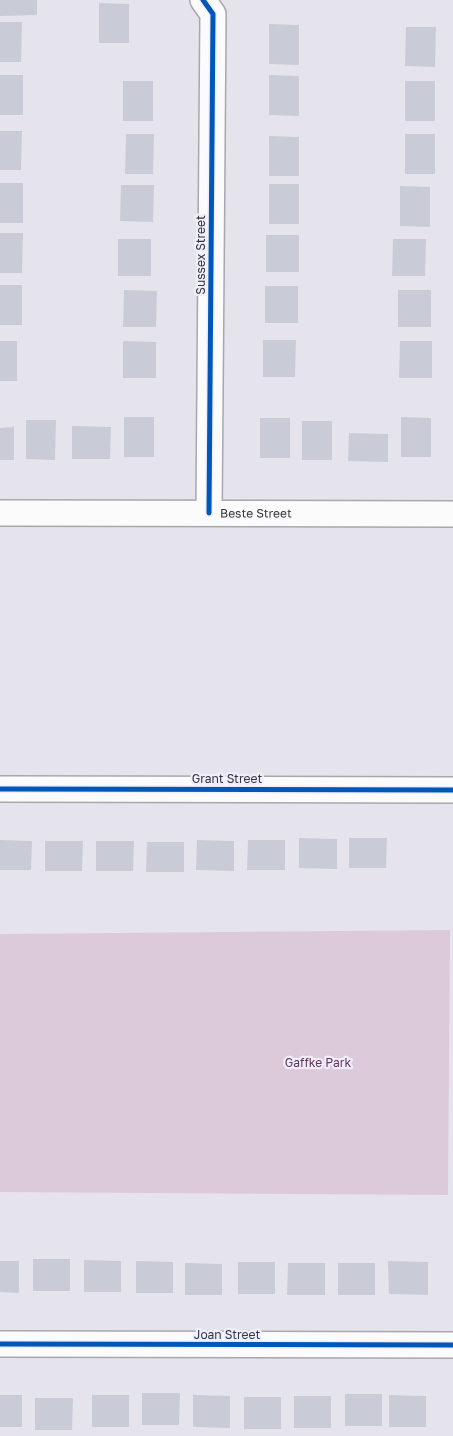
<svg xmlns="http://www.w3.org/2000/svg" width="453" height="1436" font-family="'Golos Text',sans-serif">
<rect width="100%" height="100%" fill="#e5e4ec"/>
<!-- green -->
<polygon fill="#ddcad9" points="450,930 448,1195 0,1192 0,934"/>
<!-- building -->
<g fill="#c9ccd7">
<polygon points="0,0 37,0 37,15 0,16"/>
<polygon points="99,3 129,4 129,43 99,43"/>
<polygon points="0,22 22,22 21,62 0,62"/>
<polygon points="269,24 299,25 299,65 269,64"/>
<polygon points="406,27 436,27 435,67 405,66"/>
<rect x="0" y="75" width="23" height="40"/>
<polygon points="269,75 299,76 299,116 269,115"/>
<rect x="123" y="81" width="30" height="40"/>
<rect x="405" y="81" width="30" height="40"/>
<polygon points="0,131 22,131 21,170 0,170"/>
<polygon points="126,134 154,134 153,174 125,174"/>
<rect x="405" y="134" width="30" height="40"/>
<polygon points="269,136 299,137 299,176 269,176"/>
<rect x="0" y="183" width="23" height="40"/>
<rect x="269" y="184" width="30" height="40"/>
<polygon points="121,185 154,185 153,222 120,221"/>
<polygon points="400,186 430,187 430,227 400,226"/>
<polygon points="0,233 23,233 22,273 0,273"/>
<rect x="266" y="235" width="33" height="37"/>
<rect x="118" y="239" width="33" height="37"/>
<polygon points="393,239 426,239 425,276 392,276"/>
<rect x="0" y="285" width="22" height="40"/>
<rect x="265" y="286" width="33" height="37"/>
<polygon points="124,290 157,291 156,327 123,327"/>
<rect x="398" y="290" width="33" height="37"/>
<polygon points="263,340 296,340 295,377 263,377"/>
<rect x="0" y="341" width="17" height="40"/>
<polygon points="123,341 156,342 156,378 123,378"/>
<polygon points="400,341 432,341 432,378 399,378"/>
<rect x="124" y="417" width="30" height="40"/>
<polygon points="401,417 431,418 431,457 401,457"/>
<rect x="260" y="418" width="30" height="40"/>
<polygon points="26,420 56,420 55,460 26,459"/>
<rect x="302" y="421" width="30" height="39"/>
<polygon points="72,426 111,427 110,459 72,459"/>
<polygon points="14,427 14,460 0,460 0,428"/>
<polygon points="349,433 388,434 388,462 348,461"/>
<polygon points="299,838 337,839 337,869 299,868"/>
<polygon points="349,838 387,838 386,868 349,868"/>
<polygon points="0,840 32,841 31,870 0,870"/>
<polygon points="197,840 234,841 234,871 196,870"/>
<polygon points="248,840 285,840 285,870 247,870"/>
<polygon points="45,841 83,841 82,871 45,871"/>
<polygon points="96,841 134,841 133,871 96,871"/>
<polygon points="147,842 184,842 184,872 146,872"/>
<rect x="33" y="1259" width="37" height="32"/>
<polygon points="84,1260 121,1261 121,1292 84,1292"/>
<polygon points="0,1261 19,1261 19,1293 0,1292"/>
<polygon points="136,1261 173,1262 173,1293 136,1293"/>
<polygon points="388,1261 428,1262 428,1295 389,1294"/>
<rect x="238" y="1262" width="37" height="32"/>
<polygon points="185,1263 222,1264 222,1295 185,1295"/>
<polygon points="288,1263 325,1263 325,1295 287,1295"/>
<rect x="338" y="1263" width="37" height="32"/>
<polygon points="142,1393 180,1393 179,1425 142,1425"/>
<rect x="345" y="1394" width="37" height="32"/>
<rect x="0" y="1395" width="22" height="32"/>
<rect x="92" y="1395" width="37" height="32"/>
<polygon points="193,1395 230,1396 230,1428 193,1427"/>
<polygon points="389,1395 426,1396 426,1427 389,1427"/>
<rect x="294" y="1396" width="37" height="32"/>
<rect x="244" y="1397" width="37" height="32"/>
<polygon points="35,1398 73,1398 72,1430 35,1430"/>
</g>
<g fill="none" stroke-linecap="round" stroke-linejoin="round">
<!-- minor casing -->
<g stroke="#a8a7ad" stroke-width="28">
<g id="minor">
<polyline points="203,0 213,14 209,513"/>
<path id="s1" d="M0 513 453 514"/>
<polyline points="0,789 453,790"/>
<polyline points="0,1344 453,1345"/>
</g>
</g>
<!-- minor -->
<use href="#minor" stroke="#fbfbfc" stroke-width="25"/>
<!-- cycleway casing -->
<g stroke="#efeefd" stroke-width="8">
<g id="cycleway">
<polyline points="203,0 213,14 209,513"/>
<polyline points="0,789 453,790"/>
<polyline points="0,1344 453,1345"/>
</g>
</g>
<!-- cycleway -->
<use href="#cycleway" stroke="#0057b8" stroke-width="5"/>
</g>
<g text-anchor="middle" stroke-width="4.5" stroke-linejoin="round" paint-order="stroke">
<!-- street labels -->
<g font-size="12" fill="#36353b" stroke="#efeefd">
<text transform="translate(201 255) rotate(-90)" y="4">Sussex Street</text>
<text dy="4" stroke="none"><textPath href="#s1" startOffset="256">Beste Street</textPath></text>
<text x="227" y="783">Grant Street</text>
<text x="227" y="1339">Joan Street</text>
</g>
<!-- park labels -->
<g font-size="12" fill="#663555" stroke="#efeefd">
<text x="318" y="1067">Gaffke Park</text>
</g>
</g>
</svg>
